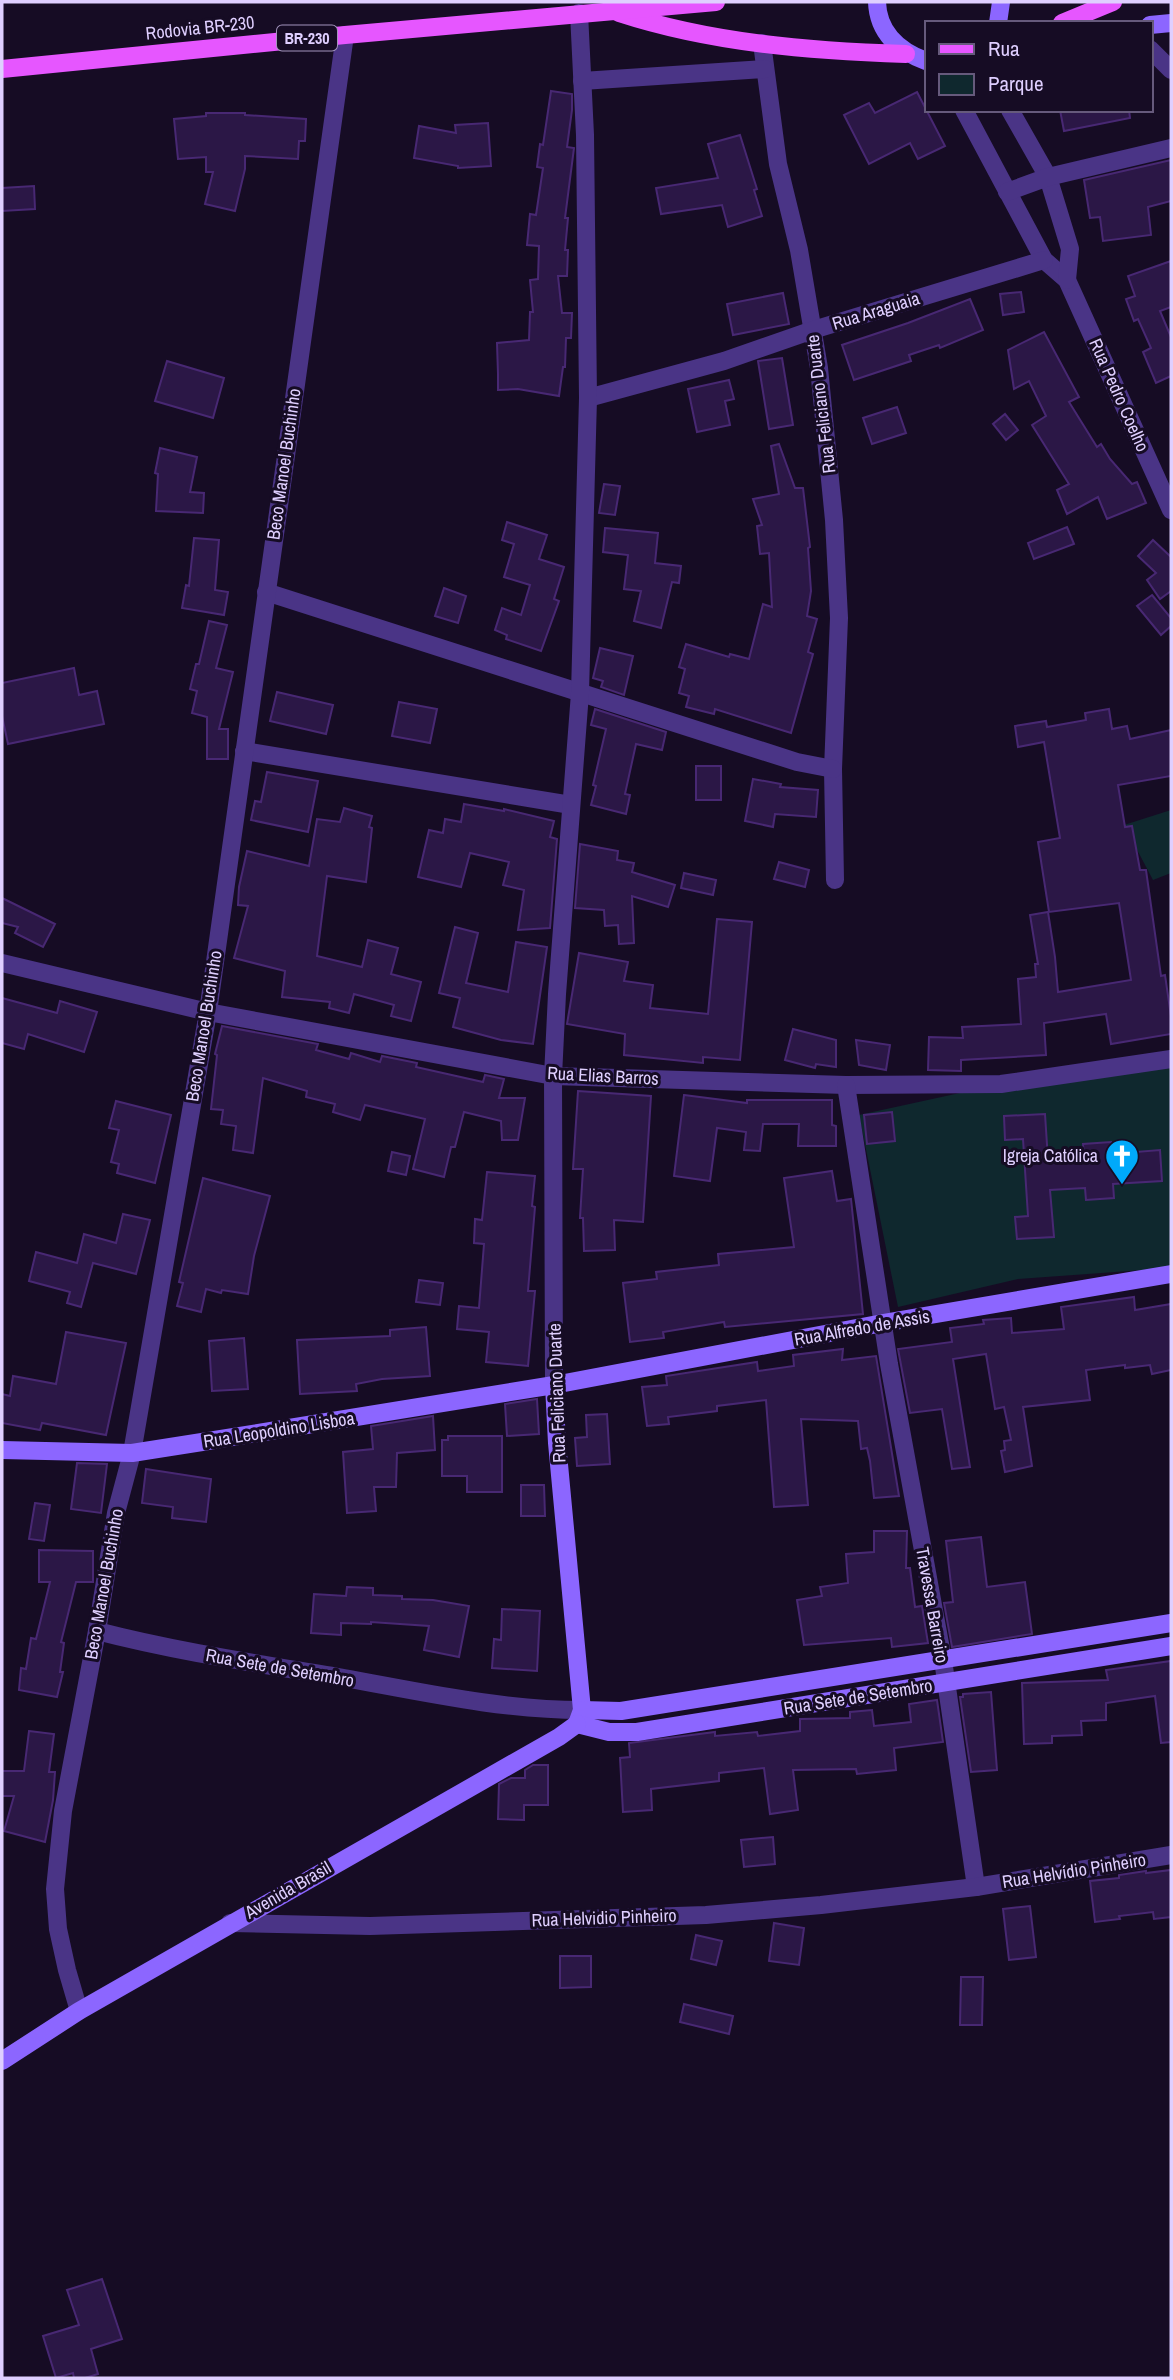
<svg xmlns="http://www.w3.org/2000/svg" width="1173" height="2380" font-family="'Archivo Narrow',sans-serif">
<rect width="100%" height="100%" fill="#160c24"/>
<!-- green -->
<g fill="#0f282e">
<polygon points="1171,810 1171,873 1153,880 1124,825"/>
<polygon points="1171,1059 1171,1268 1018,1279 898,1307 859,1115 1001,1084"/>
</g>
<!-- building -->
<g fill="#2b1746" stroke="#482873" stroke-width="2">
<polygon points="551,91 572,94 572,110 567,147 574,148 565,218 568,218 565,250 568,250 567,276 558,276 562,313 572,313 571,338 566,338 565,367 563,367 559,396 518,389 498,390 498,374 497,343 529,340 530,312 533,312 530,280 538,279 539,246 527,245 530,214 536,215 543,168 537,167 540,144 543,145"/>
<polygon points="917,92 945,146 918,159 910,143 869,164 844,115 869,103 875,113"/>
<polygon points="1060,110 1129,110 1130,118 1064,131"/>
<polygon points="206,113 245,113 245,115 306,119 305,141 299,141 298,159 245,156 245,169 235,211 205,204 213,172 206,172 206,157 178,159 174,119 206,116"/>
<polygon points="488,123 491,166 458,168 458,166 414,158 419,126 456,133 455,125"/>
<polygon points="740,135 757,189 754,190 762,216 728,227 722,205 661,214 656,188 718,178 708,144"/>
<polygon points="1171,160 1171,201 1148,207 1151,235 1103,241 1100,217 1090,218 1084,180"/>
<polygon points="34,186 35,209 2,211 2,188"/>
<polygon points="1171,261 1171,307 1160,311 1171,337 1171,376 1156,383 1143,352 1151,348 1138,319 1134,321 1126,299 1135,296 1128,276"/>
<polygon points="1021,292 1024,312 1003,315 1000,294"/>
<polygon points="783,293 789,324 733,335 727,304"/>
<polygon points="970,299 983,330 940,348 939,345 909,355 911,361 854,380 842,345 908,323"/>
<polygon points="1044,332 1079,397 1069,402 1097,447 1101,444 1110,459 1132,484 1137,482 1146,503 1107,519 1098,497 1067,514 1057,490 1069,484 1032,425 1046,416 1029,381 1014,389 1008,350"/>
<polygon points="782,358 793,425 769,429 758,361"/>
<polygon points="167,361 224,378 213,418 155,401"/>
<polygon points="729,380 734,399 725,401 730,425 697,432 688,389"/>
<polygon points="897,407 906,433 872,444 863,418"/>
<polygon points="1005,414 1018,430 1006,440 993,424"/>
<polygon points="779,444 795,488 803,488 810,547 808,548 811,591 807,616 817,619 808,652 813,654 791,733 715,709 714,714 686,707 689,696 679,693 685,669 679,667 686,644 729,657 730,654 749,659 763,604 772,607 769,553 760,554 757,526 762,525 753,499 779,494 771,446"/>
<polygon points="160,448 197,457 190,492 204,493 203,513 156,511 158,474 155,473"/>
<polygon points="604,484 620,486 615,515 599,513"/>
<polygon points="507,522 547,535 539,559 564,567 554,599 559,601 541,651 506,639 507,635 495,630 502,608 521,615 530,585 504,577 514,544 502,540"/>
<polygon points="1067,527 1074,544 1034,559 1028,543"/>
<polygon points="605,528 658,533 655,563 681,566 679,583 672,582 661,628 634,621 641,591 624,589 628,555 603,552"/>
<polygon points="194,538 219,540 215,590 228,592 224,615 182,608 186,585 189,586"/>
<polygon points="1153,540 1171,557 1171,591 1160,599 1147,580 1156,573 1138,556"/>
<polygon points="444,588 466,596 458,623 435,616"/>
<polygon points="1152,595 1171,618 1171,626 1161,635 1137,606"/>
<polygon points="209,621 227,625 216,668 233,672 219,729 228,729 228,759 207,759 207,717 192,713 197,691 190,689 196,664 199,664"/>
<polygon points="600,648 633,656 624,695 601,687 603,681 593,678"/>
<polygon points="74,668 79,695 97,691 104,724 8,744 2,716 2,683"/>
<polygon points="277,692 333,705 326,734 270,721"/>
<polygon points="399,702 437,709 430,743 392,736"/>
<polygon points="595,709 666,732 662,750 636,744 625,794 630,795 626,814 591,805 596,786 593,785 606,729 591,725"/>
<polygon points="1109,709 1112,729 1127,726 1130,739 1171,730 1171,776 1118,785 1125,827 1132,826 1140,870 1146,870 1161,976 1165,975 1171,1016 1171,1034 1111,1044 1106,1014 1044,1023 1046,1055 961,1060 961,1071 928,1070 929,1037 963,1038 962,1027 1021,1024 1018,979 1036,977 1035,964 1038,964 1030,915 1048,912 1055,957 1058,992 1131,980 1119,903 1049,912 1038,842 1060,838 1044,742 1018,747 1015,726 1046,721 1047,727 1086,720 1085,713"/>
<rect x="696" y="766" width="25" height="34"/>
<polygon points="267,772 318,781 308,832 251,820 255,801 261,802"/>
<polygon points="753,779 781,784 780,787 818,790 816,817 775,814 773,827 745,821"/>
<polygon points="464,804 504,811 504,809 554,821 550,837 557,839 550,928 518,930 524,890 503,885 509,862 470,853 461,887 418,877 429,830 443,833 445,819 461,822"/>
<polygon points="344,808 372,816 369,827 372,828 366,882 327,876 317,956 362,967 368,940 398,948 391,974 421,982 411,1021 391,1016 394,1005 354,994 349,1013 329,1008 330,1002 282,997 285,971 234,958 248,906 238,905 239,887 247,851 309,866 317,819 340,822"/>
<polygon points="580,844 618,851 617,860 634,863 632,872 675,885 668,907 632,896 634,943 619,944 618,925 605,926 604,910 575,908"/>
<polygon points="779,862 809,870 805,887 774,879"/>
<polygon points="684,873 716,880 713,895 681,888"/>
<polygon points="2,898 55,924 43,947 15,933 18,927 2,923"/>
<polygon points="717,919 752,922 740,1060 703,1057 703,1063 624,1055 625,1034 567,1024 579,953 628,962 624,981 653,985 650,1008 708,1014"/>
<polygon points="455,927 478,933 466,983 508,992 516,942 547,947 533,1044 501,1040 453,1027 460,998 439,993"/>
<polygon points="2,998 57,1013 60,1001 97,1012 84,1052 28,1034 24,1049 2,1043"/>
<polygon points="222,1026 318,1044 316,1050 349,1059 351,1053 380,1062 382,1056 417,1063 416,1067 483,1082 485,1075 504,1079 499,1098 525,1098 518,1140 502,1140 501,1121 464,1112 455,1147 451,1147 444,1177 413,1169 425,1119 365,1105 360,1120 333,1112 335,1104 306,1097 307,1091 263,1078 253,1153 233,1150 236,1126 221,1124 223,1110 211,1109 217,1055 215,1054"/>
<polygon points="793,1029 836,1040 836,1067 816,1064 815,1068 785,1060"/>
<polygon points="856,1040 890,1045 886,1070 859,1065"/>
<polygon points="578,1091 651,1096 643,1222 614,1220 615,1250 584,1251 583,1218 580,1218 583,1169 573,1169"/>
<polygon points="684,1095 747,1103 747,1100 832,1100 832,1125 836,1126 836,1146 798,1146 799,1124 763,1124 760,1151 744,1150 746,1132 717,1128 710,1181 674,1176"/>
<polygon points="116,1101 171,1115 155,1183 117,1173 119,1164 111,1162 119,1130 109,1128"/>
<polygon points="892,1112 895,1141 867,1144 864,1115"/>
<polygon points="1045,1114 1048,1160 1084,1158 1083,1144 1111,1142 1112,1154 1160,1150 1162,1181 1113,1184 1114,1198 1086,1200 1085,1188 1050,1190 1054,1237 1017,1239 1015,1217 1028,1216 1023,1139 1005,1140 1004,1116"/>
<polygon points="392,1152 410,1156 406,1175 388,1171"/>
<polygon points="832,1171 837,1201 851,1199 863,1314 725,1327 724,1322 663,1332 664,1338 630,1342 623,1283 657,1279 656,1272 719,1265 718,1254 794,1247 784,1178"/>
<polygon points="487,1172 535,1176 532,1206 535,1207 528,1291 535,1291 528,1366 486,1362 489,1332 457,1329 459,1306 479,1308 484,1244 474,1243 475,1219 482,1220"/>
<polygon points="203,1178 270,1196 254,1256 248,1294 222,1290 221,1293 206,1289 201,1312 177,1306 183,1283 179,1282"/>
<polygon points="123,1214 150,1220 136,1274 93,1263 81,1307 67,1303 70,1292 29,1281 36,1252 77,1263 84,1234 116,1243"/>
<polygon points="419,1280 443,1283 440,1305 416,1302"/>
<polygon points="1134,1297 1135,1310 1171,1304 1171,1370 1152,1374 1150,1365 1125,1368 1125,1365 1086,1370 1090,1400 1023,1407 1032,1466 1005,1472 1001,1451 1005,1450 1004,1441 1011,1440 1004,1407 995,1409 986,1354 953,1359 970,1467 952,1469 942,1409 910,1413 898,1349 952,1342 950,1328 984,1324 983,1320 1011,1318 1012,1333 1064,1329 1061,1307"/>
<polygon points="426,1327 430,1376 382,1379 356,1384 357,1391 300,1394 297,1340 390,1336 390,1330"/>
<polygon points="66,1332 126,1343 106,1435 42,1423 40,1430 2,1423 2,1394 10,1396 13,1376 56,1384"/>
<polygon points="244,1338 248,1389 212,1391 209,1341"/>
<polygon points="843,1349 842,1360 876,1356 899,1496 874,1498 870,1461 867,1448 861,1449 858,1421 801,1419 808,1505 774,1507 766,1400 717,1406 717,1411 668,1417 669,1424 647,1426 642,1387 667,1385 666,1376 757,1362 758,1371 794,1366 793,1355"/>
<polygon points="537,1399 539,1434 507,1436 505,1404"/>
<polygon points="607,1414 610,1464 577,1466 575,1438 587,1437 586,1415"/>
<polygon points="433,1416 435,1450 397,1453 396,1487 374,1487 376,1511 347,1513 343,1452 373,1449 371,1426"/>
<polygon points="448,1436 502,1436 502,1492 467,1492 467,1476 442,1476 442,1440 448,1440"/>
<polygon points="77,1463 107,1464 101,1513 71,1509"/>
<polygon points="146,1469 211,1479 206,1522 172,1518 173,1507 142,1503"/>
<polygon points="521,1485 544,1485 545,1516 521,1516"/>
<polygon points="35,1503 50,1505 44,1541 29,1539"/>
<polygon points="874,1531 907,1531 906,1568 910,1568 915,1607 922,1606 928,1643 892,1647 891,1638 804,1645 797,1600 822,1596 820,1587 848,1583 846,1554 874,1552"/>
<polygon points="981,1537 987,1587 1025,1582 1032,1634 952,1647 944,1603 953,1602 946,1541"/>
<polygon points="39,1550 93,1551 93,1582 76,1582 61,1642 64,1643 60,1672 63,1672 57,1697 19,1690 21,1668 26,1669 31,1638 36,1639 50,1582 39,1582"/>
<polygon points="347,1587 373,1588 373,1595 402,1596 402,1599 433,1600 469,1606 459,1657 424,1650 429,1626 371,1622 371,1624 341,1623 341,1635 311,1633 314,1594 346,1596"/>
<polygon points="502,1609 540,1611 537,1671 492,1668 494,1639 501,1640"/>
<polygon points="1171,1661 1171,1742 1161,1743 1155,1696 1106,1703 1106,1720 1081,1721 1082,1735 1052,1736 1052,1743 1024,1744 1022,1683 1108,1680 1106,1670"/>
<polygon points="991,1692 997,1770 971,1772 960,1697 963,1697 963,1694"/>
<polygon points="937,1700 943,1742 894,1748 896,1770 857,1774 856,1769 793,1770 798,1810 770,1814 764,1768 719,1773 719,1781 651,1789 652,1810 623,1812 620,1758 630,1757 629,1743 715,1732 715,1736 757,1732 758,1736 800,1731 800,1719 850,1718 850,1712 872,1710 874,1726 911,1722 909,1704"/>
<polygon points="29,1731 54,1734 49,1772 55,1772 53,1800 45,1842 4,1831 14,1796 2,1796 2,1771 24,1771"/>
<polygon points="533,1765 548,1765 548,1805 524,1805 524,1820 498,1819 499,1784 511,1778 525,1778 525,1770"/>
<polygon points="773,1837 775,1864 744,1867 741,1840"/>
<polygon points="1171,1870 1171,1917 1154,1919 1153,1912 1119,1916 1120,1919 1095,1922 1090,1881 1119,1878 1119,1875 1146,1871 1146,1873"/>
<polygon points="1030,1906 1036,1957 1009,1960 1003,1909"/>
<polygon points="774,1923 804,1928 799,1965 769,1961"/>
<polygon points="696,1935 722,1941 716,1965 691,1959"/>
<polygon points="560,1956 591,1956 591,1987 560,1988"/>
<polygon points="961,1977 983,1977 982,2025 960,2025"/>
<polygon points="684,2004 733,2016 729,2034 680,2022"/>
<polygon points="102,2279 122,2339 91,2349 98,2374 85,2378 74,2378 73,2373 56,2378 43,2336 79,2325 67,2290"/>
</g>
<g fill="none" stroke-linecap="round" stroke-linejoin="round">
<!-- street -->
<g stroke="#4a3486" stroke-width="18">
<polyline points="762,43 778,164 799,250 819,368 834,520 839,618 833,769 835,880"/>
<polyline points="1150,49 1171,70"/>
<polyline points="582,81 765,69"/>
<polyline points="964,110 1044,260 1067,280 1171,510"/>
<polyline points="1010,110 1048,177 1070,249 1067,280"/>
<polyline points="1007,192 1048,177 1171,148"/>
<polyline points="588,398 724,361 813,330 1044,260"/>
<polyline points="266,592 797,762 833,769"/>
<polyline points="244,751 571,805"/>
<polyline points="2,963 208,1012 553,1076 846,1085 1001,1084 1171,1059"/>
<polyline points="846,1085 889,1364 943,1660 976,1887"/>
<polyline points="554,1385 553,1076 557,994 580,693 588,398 585,135 579,13"/>
<path d="M97 1631C178 1652 261 1664 344 1678 422 1692 502 1710 582 1710"/>
<polyline points="230,1923 370,1926 706,1915 821,1905 976,1887 1171,1855"/>
<polyline points="79,2011 67,1970 58,1929 55,1889 63,1811 97,1631 116,1513 132,1453 208,1012 345,35"/>
</g>
<!-- secondary -->
<g stroke="#8c66ff" stroke-width="18">
<path d="M877 2C878 33 899 51 926 61"/>
<polyline points="998,23 1001,2"/>
<polyline points="1150,25 1171,23"/>
<polyline points="554,1385 557,1443 582,1710 578,1721"/>
<polyline points="2,1450 132,1453 202,1442 554,1385 883,1323 1171,1274"/>
<polyline points="582,1710 621,1711 1171,1623"/>
<polyline points="577,1724 609,1732 637,1732 1171,1646"/>
<polyline points="2,2061 79,2011 559,1737 577,1724"/>
</g>
<!-- primary -->
<g stroke="#e656ff" stroke-width="18">
<path d="M619 13C711 43 810 51 906 54"/>
<polyline points="1062,23 1113,2"/>
<polyline points="2,69 345,35 716,2"/>
</g>
</g>
<!-- icons -->
<defs>
<g id="church-pin" transform="scale(1.75)"><path d="M0 17L-7.5 6A9.5 9.5 0 1 1 7.5 6Z" fill="#00a9fa" stroke="#160c24"/><path d="M-1.2-6h2.4v3.5h3.3v2.4h-3.3V6h-2.4V-.1h-3.3v-2.4h3.3Z" fill="#fff"/></g>
</defs>
<g fill-rule="evenodd">
<use href="#church-pin" x="1122" y="1156"/>
</g>
<g text-anchor="middle" stroke-width="6" stroke-linejoin="round" paint-order="stroke">
<!-- shield labels -->
<rect fill="#160c24" stroke="#a394bd" stroke-width="2" x="277" y="25.5" width="60" height="25" rx="5"/>
<g font-size="16" font-weight="bold" fill="#dfcfff">
<text x="307" y="44">BR-230</text>
</g>
<!-- street labels -->
<g font-size="18" fill="#dfcfff" stroke="#160c24">
<text transform="translate(200 28) rotate(-6)" y="6">Rodovia BR-230</text>
<text transform="translate(876 311) rotate(-17)" y="6">Rua Araguaia</text>
<text transform="translate(1119 395) rotate(66)" y="6">Rua Pedro Coelho</text>
<text transform="translate(821 404) rotate(-97)" y="6">Rua Feliciano Duarte</text>
<text transform="translate(284 464) rotate(-82)" y="6">Beco Manoel Buchinho</text>
<text transform="translate(204 1026) rotate(-81)" y="6">Beco Manoel Buchinho</text>
<text transform="translate(603 1076) rotate(3)" y="6">Rua Elias Barros</text>
<text transform="translate(862 1328) rotate(-10)" y="6">Rua Alfredo de Assis</text>
<text transform="translate(557 1393) rotate(-92)" y="6">Rua Feliciano Duarte</text>
<text transform="translate(279 1430) rotate(-9)" y="6">Rua Leopoldino Lisboa</text>
<text transform="translate(104 1584) rotate(-80)" y="6">Beco Manoel Buchinho</text>
<text transform="translate(932 1605) rotate(80)" y="6">Travessa Barreiro</text>
<text transform="translate(280 1668) rotate(10)" y="6">Rua Sete de Setembro</text>
<text transform="translate(858 1697) rotate(-9)" y="6">Rua Sete de Setembro</text>
<text transform="translate(1074 1871) rotate(-9)" y="6">Rua Helvídio Pinheiro</text>
<text transform="translate(288 1890) rotate(-30)" y="6">Avenida Brasil</text>
<text transform="translate(604 1918) rotate(-2)" y="6">Rua Helvidio Pinheiro</text>
</g>
<!-- poi labels -->
<g font-size="18" fill="#dfcfff" stroke="#160c24" text-anchor="end">
<text x="1098" y="1162">Igreja Católica</text>
</g>
</g>
<!-- border -->
<rect width="1173" height="2380" fill="none" stroke="#dfcfff" stroke-width="7"/>
<!-- legend -->
<rect x="925" y="21" width="228" height="91" fill="#160c24" stroke="#665a7c" stroke-width="2"/>
<rect x="939" y="44" width="35" height="10" fill="#e656ff" stroke="#665a7c" stroke-width="2"/>
<text x="988" y="56" font-size="21" fill="#dfcfff">Rua</text>
<rect x="939" y="74" width="35" height="21" fill="#0f282e" stroke="#665a7c" stroke-width="2"/>
<text x="988" y="91" font-size="21" fill="#dfcfff">Parque</text>
</svg>
